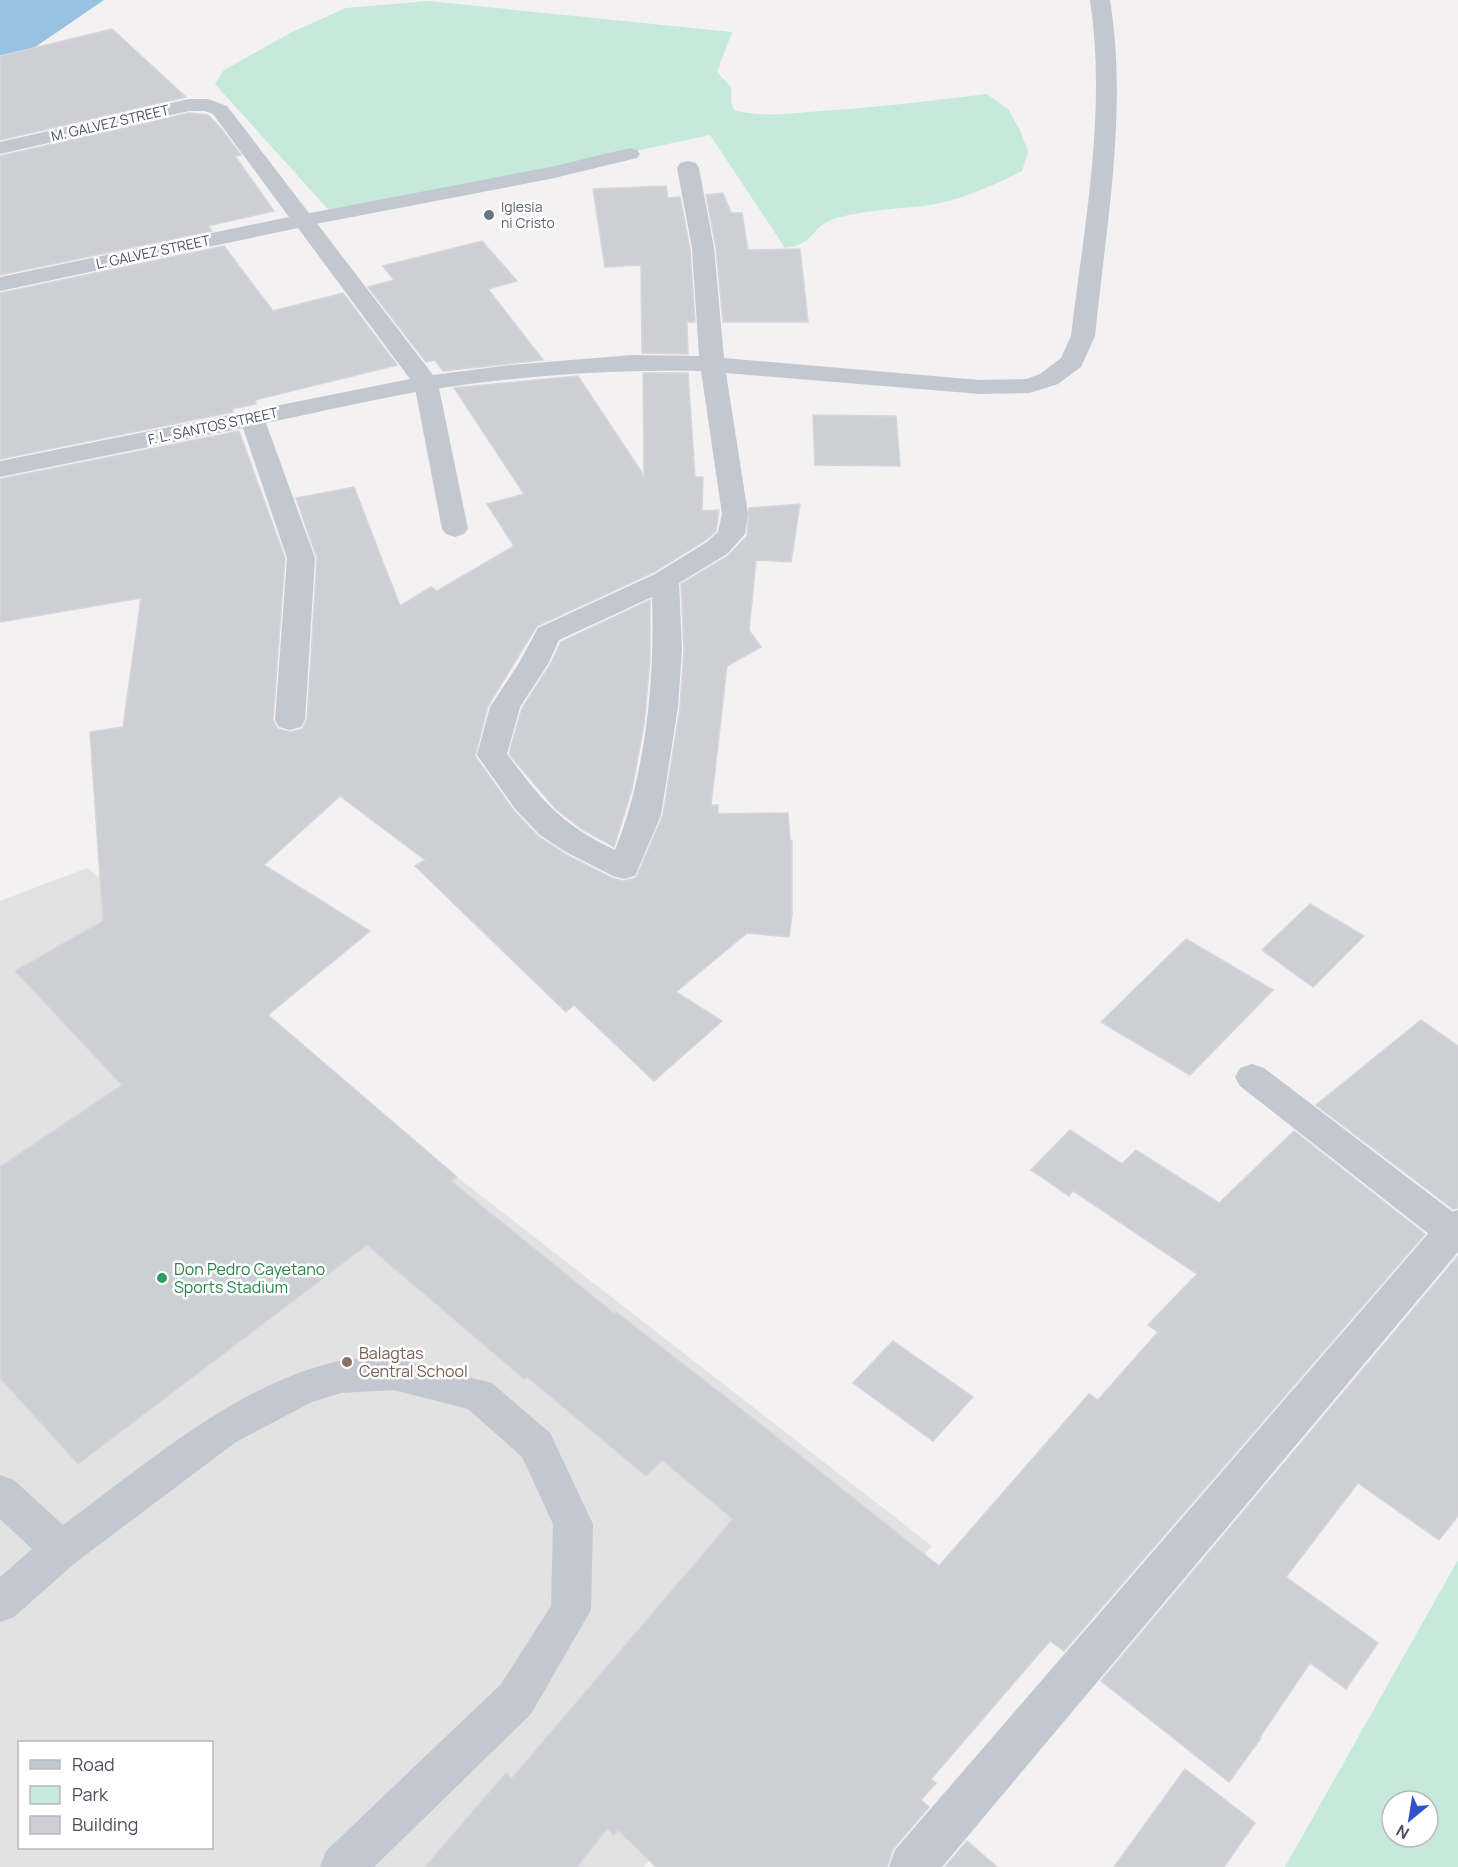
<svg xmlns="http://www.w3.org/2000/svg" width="1458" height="1867" font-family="Manrope,sans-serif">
<rect width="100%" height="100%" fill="#f3f1f1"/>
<!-- education -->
<path fill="#e3e2e2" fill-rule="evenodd" d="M87 868 250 1000 457 1177 932 1546 643 1867H0V901ZM20 1742H212V1848H20Z"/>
<!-- green -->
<g fill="#c5eadc" fill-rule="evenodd">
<path d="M428 1 732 32 717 72 731 87V102L734 110C762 118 793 113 822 111 877 107 932 101 987 94L1008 109 1020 130 1028 152 1022 171C991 187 959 201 924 206 894 209 866 210 837 218 809 226 817 244 785 248L710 135 334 216 215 84 224 70 292 32 346 8Z"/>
<path d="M1458 1560V1867H1285ZM1392 1801H1428V1837H1392Z"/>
</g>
<!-- water -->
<polygon fill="#98c2e1" points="0,0 104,0 25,54 0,63"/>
<!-- building -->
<g fill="#cecfd4" stroke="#d5d6db" stroke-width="1.5">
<polygon points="112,29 186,97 0,140 0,56"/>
<polygon points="189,113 208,115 219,126 241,155 235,156 274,211 208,226 212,231 0,275 0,156"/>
<polygon points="666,186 668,198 680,197 690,248 695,322 687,322 688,354 642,353 641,265 605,267 593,189"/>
<polygon points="723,193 731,213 742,213 748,250 800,249 808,322 723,322 716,248 706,195"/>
<polygon points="482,241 517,281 488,289 543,360 443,371 435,360 426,362 368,287 394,280 383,266"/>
<polygon points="224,246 273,311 343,293 397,365 255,400 256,404 232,409 233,412 0,459 0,293"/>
<polygon points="643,373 688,373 695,477 703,477 702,511 719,510 716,531 706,540 654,572 537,626 488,706 475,756 514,811 539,837 565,854 612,878 623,881 636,878 663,815 680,707 684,649 681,584 728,556 747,536 749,508 800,504 791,562 756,560 749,630 761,647 727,666 711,805 718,805 718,814 788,813 790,840 792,841 792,914 789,937 747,933 676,992 722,1021 654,1081 574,1005 566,1012 415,866 425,860 340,796 264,865 370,931 268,1015 457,1177 451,1181 615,1314 616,1312 745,1412 939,1566 1089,1394 1098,1400 1158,1332 1148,1325 1197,1274 1073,1191 1069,1196 1031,1170 1070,1130 1122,1164 1136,1150 1219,1203 1294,1131 1425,1234 1064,1651 1050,1641 931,1779 936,1783 921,1800 929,1807 893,1849 887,1867 656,1867 618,1830 614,1835 607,1829 577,1867 425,1867 506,1773 512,1778 733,1519 662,1460 646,1476 527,1377 524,1379 367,1245 78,1464 0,1378 0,1167 122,1085 15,971 103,921 90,732 123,727 141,598 0,622 0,479 239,431 285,558 273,720 278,729 291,732 302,729 307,720 317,558 296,498 354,487 400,606 431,587 437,591 514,546 487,504 524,494 454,388 578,376 644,476"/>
<polygon points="813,415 896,416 900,466 815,465"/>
<polygon points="650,600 650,660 644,725 632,789 614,847 582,829 556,809 509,754 522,708 550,665 561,642"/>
<polygon points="1310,904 1364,936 1313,987 1262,950"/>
<polygon points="1186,939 1273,990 1190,1075 1101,1022"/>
<polygon points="1421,1020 1458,1046 1458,1208 1453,1209 1316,1105"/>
<polygon points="1458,1256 1458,1516 1439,1540 1358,1483 1286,1577 1378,1643 1346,1689 1310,1663 1260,1737 1261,1738 1229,1782 1101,1681"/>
<polygon points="893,1341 973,1397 933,1441 853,1383"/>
<polygon points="1185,1769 1255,1823 1224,1867 1114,1867"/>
<polygon points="967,1841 997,1867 945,1867"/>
</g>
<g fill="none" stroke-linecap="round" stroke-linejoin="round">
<!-- lane -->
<g fill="#c3c8d0" fill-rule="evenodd">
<polygon points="630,148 637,150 640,154 637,158 550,179 305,226 297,225 294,220 297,215 305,214 550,167"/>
<polygon points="426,376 434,378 438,383 468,529 464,534 455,537 446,534 442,529 414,383 418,378"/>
<polygon points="1252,1064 1264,1068 1458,1216 1458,1245 1452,1247 1439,1242 1240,1086 1235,1077 1240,1068"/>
<path d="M394 1358 492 1383 550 1433 593 1524 591 1610 531 1714 374 1867H320L326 1851 501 1684 551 1606 553 1524 522 1457 468 1409 394 1390 341 1393 312 1402 236 1442 75 1563 14 1617 0 1622V1577L32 1549 0 1519V1475L14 1480 63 1525C145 1465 238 1383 339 1361 357 1357 376 1359 394 1358Z"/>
</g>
<!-- street -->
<g fill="#c3c8d0" fill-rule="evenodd">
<path d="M1090 0H1110C1128 110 1106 226 1095 336L1081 367 1058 384 1029 393 980 394 726 373 748 514 745 534 727 554 679 583 682 649 678 707 661 815 635 876 624 879 613 876 566 852 540 835 516 810 477 755 490 707 519 663 538 628 655 574 707 542 718 532 722 514 701 371C609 369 518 376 428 390 374 399 320 412 266 423L315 558 305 720 301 727 290 730 279 727 275 720 287 558 243 428 0 477V461L410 379 298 228 0 291V277L289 217 213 114 205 111H189L0 154V142L189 99H208L227 106 433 375 510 365 632 355 699 356 692 248 677 168 680 163 688 161 696 163 699 168 714 248 724 358 980 380 1026 379 1040 374 1061 358 1071 336C1084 226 1107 111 1090 0ZM652 597C655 679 646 774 615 850 562 825 542 801 507 754L520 707 548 664 559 640Z"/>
<polygon points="1458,1210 1458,1252 942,1867 889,1867 895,1850 1445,1214"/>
</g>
</g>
<!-- markers -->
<circle fill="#6b7280" stroke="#fff" stroke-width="2" cx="489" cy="215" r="6"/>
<circle fill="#2e9e5b" stroke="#fff" stroke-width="2" cx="162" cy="1278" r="6"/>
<circle fill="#8d6e63" stroke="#fff" stroke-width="2" cx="347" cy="1362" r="6"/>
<g text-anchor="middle" stroke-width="5" stroke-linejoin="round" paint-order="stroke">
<!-- far-street labels -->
<g font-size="14" fill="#4b505c" stroke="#fff">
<text transform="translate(110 123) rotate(-13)" y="5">M. GALVEZ STREET</text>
<text transform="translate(153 252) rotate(-12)" y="5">L. GALVEZ STREET</text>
<text transform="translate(213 426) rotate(-12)" y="5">F. L. SANTOS STREET</text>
</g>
<!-- far-worship labels -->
<g font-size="14" fill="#5b616d" stroke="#fff" text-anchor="start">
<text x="501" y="212">Iglesia<tspan x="501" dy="16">ni Cristo</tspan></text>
</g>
<!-- leisure labels -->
<g font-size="16" fill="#27864d" stroke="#fff" text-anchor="start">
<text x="174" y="1275">Don Pedro Cayetano<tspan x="174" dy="18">Sports Stadium</tspan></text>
</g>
<!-- education labels -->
<g font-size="16" fill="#785e54" stroke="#fff" text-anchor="start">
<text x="359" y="1359">Balagtas<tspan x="359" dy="18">Central School</tspan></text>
</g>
</g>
<!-- legend -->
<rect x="18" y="1741" width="195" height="108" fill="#ffffff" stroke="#b7b9be" stroke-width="1.5"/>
<rect x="30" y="1760" width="30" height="9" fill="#c3c8d0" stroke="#b7b9be" stroke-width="1.5"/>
<text x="72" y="1771" font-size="18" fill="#4b505c">Road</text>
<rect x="30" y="1786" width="30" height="18" fill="#c5eadc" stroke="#b7b9be" stroke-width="1.5"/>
<text x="72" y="1801" font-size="18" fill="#4b505c">Park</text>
<rect x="30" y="1816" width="30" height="18" fill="#cecfd4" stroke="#b7b9be" stroke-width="1.5"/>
<text x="72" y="1831" font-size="18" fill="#4b505c">Building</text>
<!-- north arrow -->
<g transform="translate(1410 1819) rotate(210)"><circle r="28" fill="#ffffff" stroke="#b7b9be" stroke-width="1.5"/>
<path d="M0-4.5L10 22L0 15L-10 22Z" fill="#3152cd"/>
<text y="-9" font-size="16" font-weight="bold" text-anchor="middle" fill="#4b505c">N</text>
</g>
</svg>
